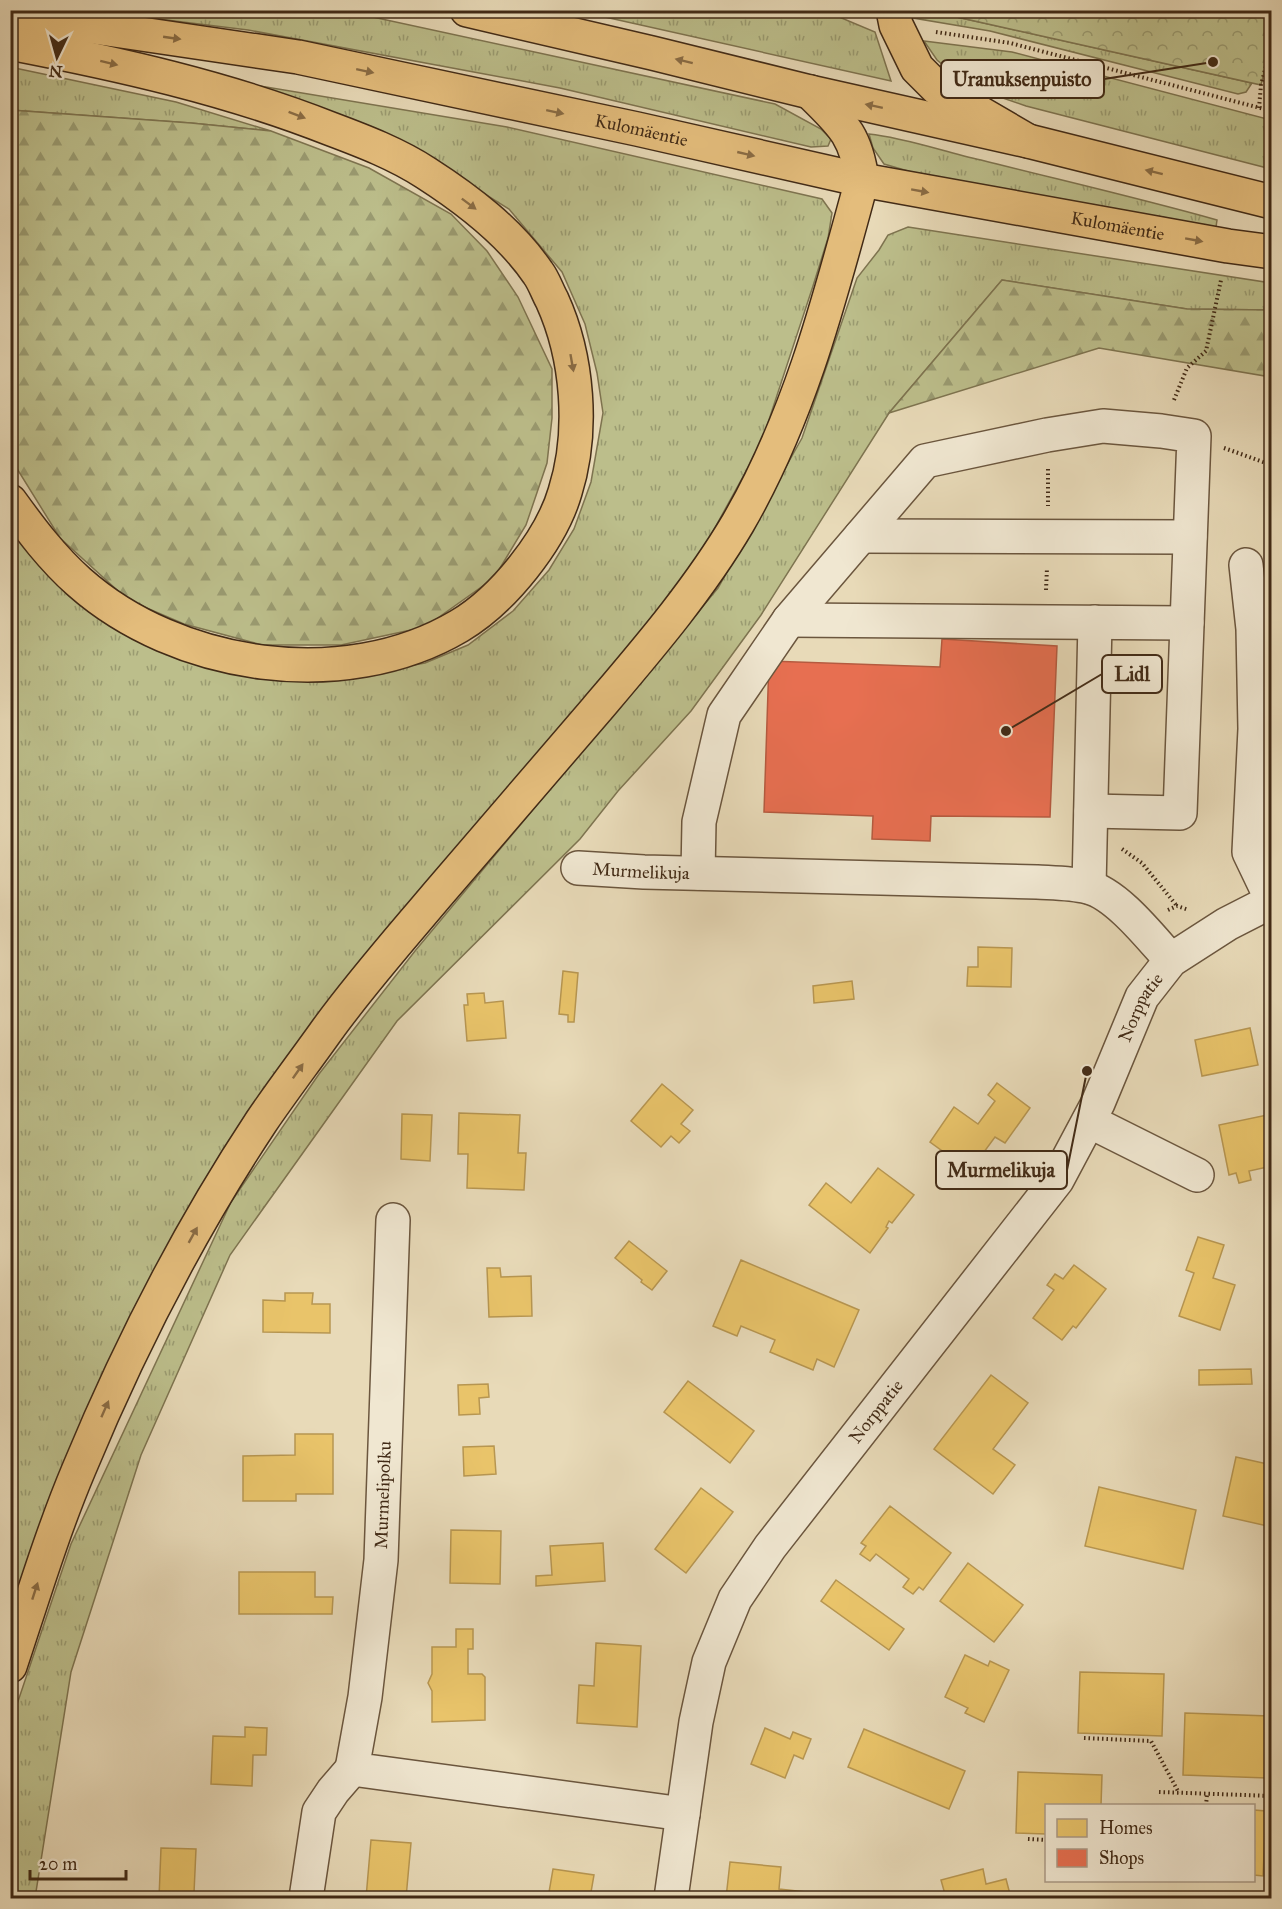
<svg xmlns="http://www.w3.org/2000/svg" width="1282" height="1909" font-family="'IM FELL Great Primer',serif">
<defs>
<pattern id="grass-tufts" width="24" height="20" patternUnits="userSpaceOnUse" patternTransform="scale(1.5)"><rect width="24" height="20" fill="#bcbe8b"/><path d="M3 7l-1-3M5 7V3M7 7l1-3M15 17l-1-3M17 17v-4M19 17l1-3" fill="none" stroke="#9a9b71"/></pattern>
<pattern id="forest-firs" width="22" height="20" patternUnits="userSpaceOnUse" patternTransform="scale(1.5)"><rect width="22" height="20" fill="#bcbe8b"/><path d="M5 1l3.5 6h-7zM16 11l3.5 6h-7z" fill="#9a9b71"/></pattern>
<pattern id="park-crowns" width="20" height="18" patternUnits="userSpaceOnUse" patternTransform="scale(1.5)"><rect width="20" height="18" fill="#bcbe8b"/><path d="M2 6a3 3 0 1 1 6 0M12 15a3 3 0 1 1 6 0" fill="none" stroke="#9a9b71"/></pattern>
</defs>
<rect width="100%" height="100%" fill="#e8dab8"/>
<filter id="stains"><feTurbulence type="fractalNoise" baseFrequency=".00333" numOctaves="4"/><feColorMatrix values="0 0 0 0 .2 0 0 0 0 .09 0 0 0 0 .02 0 0 0 .5 -.17"/></filter>
<radialGradient id="worn" r=".72"><stop offset=".6" stop-color="#630" stop-opacity="0"/><stop offset="1" stop-color="#630" stop-opacity=".3"/></radialGradient>
<!-- grass -->
<g fill="url(#grass-tufts)" stroke="#7e7450" stroke-width="1.5">
<polygon points="93,11 345,11 775,104 821,129 831,139 828,146 811,147 560,88 248,30"/>
<polygon points="578,11 825,11 875,32 891,81"/>
<polygon points="911,11 938,11 939,13 1252,83 1246,92 1238,94 990,31 913,18"/>
<polygon points="924,41 1012,52 1271,120 1271,169 1026,106 968,86 937,60"/>
<polygon points="10,67 176,102 271,131 191,123 11,110"/>
<polygon points="230,81 507,127 822,199 832,213 828,238 813,286 761,444 706,544 640,638 275,1087 11,1625 11,525 183,658 281,681 348,677 425,663 468,645 513,611 549,570 574,529 591,482 603,413 597,373 585,324 562,272 509,209 403,143"/>
<path d="M869 134C907 138 944 152 981 160 1060 180 1139 198 1217 220L1216 227 1092 208 925 176 884 164 873 148Z"/>
<polygon points="908,227 1271,283 1271,310 1187,309 1002,280 889,413 761,615 691,711 618,791 580,839 397,1021 230,1255 141,1455 71,1672 35,1898 11,1898 11,1722 71,1544 231,1202 319,1074 415,951 718,588 802,438 857,278 879,250 888,235"/>
</g>
<!-- forest -->
<g fill="url(#forest-firs)" stroke="#7e7450" stroke-width="1.5">
<polygon points="10,110 191,123 271,131 369,168 451,214 487,251 518,297 552,369 552,418 547,463 526,525 494,578 425,627 341,645 262,645 184,624 128,600 60,538 11,459"/>
<polygon points="1002,280 1187,309 1271,310 1271,377 1099,348 889,413"/>
<polygon points="1271,553 1271,602 1238,605"/>
</g>
<!-- park -->
<polygon fill="url(#park-crowns)" stroke="#7e7450" stroke-width="1.5" points="938,11 1271,11 1271,43 1261,85 939,13"/>
<!-- homes -->
<g fill="#e9c46a" stroke="#b79651" stroke-width="1.5">
<polygon points="978,947 1012,948 1011,987 967,986 968,967 978,967"/>
<polygon points="563,971 578,973 574,1022 568,1022 568,1015 559,1014"/>
<polygon points="852,981 854,999 814,1003 813,986"/>
<polygon points="484,993 485,1003 503,1001 506,1038 467,1041 464,1005 468,1005 467,994"/>
<polygon points="1250,1028 1258,1065 1202,1076 1195,1040"/>
<polygon points="997,1083 1030,1108 1005,1143 995,1137 970,1171 930,1142 954,1107 978,1124 995,1101 988,1095"/>
<polygon points="662,1084 693,1110 681,1124 690,1131 679,1143 671,1136 661,1147 631,1121"/>
<polygon points="459,1113 520,1115 518,1153 526,1153 524,1190 467,1188 468,1154 458,1154"/>
<polygon points="402,1114 432,1115 430,1161 401,1159"/>
<polygon points="1272,1114 1272,1166 1249,1171 1251,1180 1239,1183 1236,1173 1229,1175 1219,1125"/>
<polygon points="878,1168 914,1195 892,1223 889,1221 886,1227 888,1228 870,1253 809,1205 826,1183 851,1203"/>
<polygon points="1198,1237 1224,1245 1213,1278 1235,1285 1220,1330 1179,1316 1194,1273 1186,1270"/>
<polygon points="629,1241 667,1271 652,1290 641,1282 642,1280 615,1258"/>
<polygon points="741,1260 859,1310 834,1367 817,1359 813,1370 770,1352 775,1340 741,1326 737,1336 713,1326"/>
<polygon points="1074,1265 1106,1289 1076,1328 1073,1326 1062,1340 1033,1318 1054,1290 1047,1285 1055,1274 1063,1279"/>
<polygon points="487,1268 500,1268 501,1277 531,1276 532,1316 489,1317"/>
<polygon points="285,1293 313,1293 312,1304 330,1304 330,1333 263,1332 263,1300 285,1301"/>
<polygon points="1251,1369 1252,1384 1199,1385 1199,1370"/>
<polygon points="991,1375 1028,1403 993,1449 1015,1465 993,1494 934,1449"/>
<polygon points="688,1381 754,1431 730,1463 664,1412"/>
<polygon points="488,1384 489,1397 479,1398 480,1414 459,1415 458,1385"/>
<polygon points="295,1434 333,1434 333,1494 296,1494 296,1501 243,1501 243,1456 295,1455"/>
<polygon points="494,1446 496,1474 464,1476 463,1447"/>
<polygon points="1236,1457 1272,1465 1272,1527 1223,1516"/>
<polygon points="1099,1487 1196,1510 1183,1569 1085,1546"/>
<polygon points="701,1488 733,1512 686,1573 655,1549"/>
<polygon points="890,1506 951,1553 923,1590 919,1587 913,1594 903,1587 909,1579 876,1554 870,1561 860,1554 866,1546 861,1543"/>
<polygon points="451,1530 501,1531 500,1584 450,1583"/>
<polygon points="603,1543 605,1581 536,1586 536,1576 552,1575 550,1546"/>
<polygon points="968,1563 1023,1605 994,1642 940,1601"/>
<polygon points="239,1572 315,1572 315,1597 333,1597 332,1614 239,1614"/>
<polygon points="836,1580 904,1629 889,1650 821,1601"/>
<polygon points="456,1629 473,1629 473,1649 468,1649 468,1674 482,1674 485,1677 485,1720 432,1722 432,1691 428,1683 432,1674 432,1647 456,1647"/>
<polygon points="596,1643 641,1646 637,1727 577,1723 579,1685 594,1686"/>
<polygon points="965,1655 988,1666 990,1661 1009,1670 984,1722 965,1713 968,1708 945,1697"/>
<polygon points="1080,1672 1164,1674 1162,1736 1078,1733"/>
<polygon points="1185,1713 1269,1716 1267,1778 1183,1775"/>
<polygon points="245,1727 267,1728 266,1755 253,1755 252,1786 211,1784 213,1736 245,1737"/>
<polygon points="765,1728 790,1739 793,1732 811,1739 803,1759 794,1755 785,1778 751,1764"/>
<polygon points="864,1729 965,1771 949,1809 848,1767"/>
<polygon points="1018,1772 1102,1775 1101,1806 1046,1806 1046,1834 1016,1833"/>
<polygon points="1254,1810 1266,1811 1263,1876 1254,1875"/>
<polygon points="371,1840 411,1843 406,1898 366,1898"/>
<polygon points="161,1848 196,1849 194,1893 212,1894 212,1898 159,1898"/>
<polygon points="730,1862 781,1867 779,1889 833,1895 833,1898 726,1898"/>
<polygon points="553,1869 594,1875 590,1898 548,1898"/>
<polygon points="983,1869 986,1884 1006,1879 1011,1898 946,1898 941,1880"/>
</g>
<!-- shops -->
<polygon fill="#e76f51" stroke="#b55a3f" stroke-width="1.5" points="942,639 1057,646 1050,817 931,816 930,841 872,839 873,816 764,812 769,661 940,667"/>
<g fill="none" stroke-linecap="round" stroke-linejoin="round">
<!-- minor casing -->
<g stroke="#6b563e" stroke-width="36">
<g id="minor">
<polyline points="861,536 1190,537"/>
<polyline points="1246,565 1253,629 1255,729 1249,852 1272,900"/>
<polyline points="789,620 1187,623"/>
<path id="s1" d="M578 868 644 872 1037 882C1054 883 1072 883 1088 887 1117 894 1151 938 1171 960"/>
<polyline points="698,873 699,822 724,715 789,620 925,461 1047,435 1103,426 1161,431 1194,436 1180,813 1091,811"/>
<polyline points="1089,887 1095,622"/>
<polyline points="1089,1121 1197,1175"/>
<polyline points="393,1220 381,1560 365,1697 352,1769 683,1814"/>
<polyline points="306,1898 319,1812 333,1791 352,1769"/>
<path id="s2" d="M671 1898 696 1722 709 1662 735 1599 770 1547 1057 1180 1098 1103 1142 997 1171 960 1227 924 1272 901"/>
</g>
</g>
<!-- major casing -->
<g stroke="#412a16" stroke-width="36">
<g id="major">
<polyline points="467,10 652,53 810,92 1028,141 1272,202"/>
<path id="s3" d="M10 16 53 21 298 57 637 129 862 180 1228 246 1272 252"/>
</g>
</g>
<!-- highway casing -->
<g stroke="#412a16" stroke-width="36">
<g id="highway">
<polyline points="893,10 896,25 917,68 937,88 1028,141"/>
<path d="M10 43C119 64 227 88 331 129 363 141 397 154 426 173 468 200 510 232 538 273 544 281 547 291 552 300 578 357 584 432 565 492 551 540 503 600 459 626 344 694 177 669 79 582 52 558 31 530 10 501"/>
<path d="M10 1666C32 1600 52 1533 79 1469 129 1348 189 1231 261 1122 282 1091 305 1061 327 1030 361 983 400 939 437 895 490 834 543 772 596 710 646 651 698 591 738 523 800 416 830 298 862 180 856 134 841 123 810 92"/>
</g>
</g>
<!-- path -->
<g stroke="#412a16" stroke-width="4" stroke-dasharray="1.5 3" stroke-linecap="butt">
<polyline points="936,32 1010,43 1272,111"/>
<polyline points="1259,108 1261,85 1272,43"/>
<polyline points="1174,400 1187,368 1206,351 1221,280"/>
<polyline points="1224,448 1272,465"/>
<polyline points="1048,469 1048,506"/>
<polyline points="1046,590 1047,568"/>
<polyline points="1122,849 1142,863 1177,906"/>
<polyline points="1168,910 1177,906 1189,910"/>
<polyline points="1084,1738 1151,1741 1179,1793"/>
<polyline points="1159,1792 1272,1796"/>
<polyline points="1206,1806 1207,1794"/>
<polyline points="1028,1839 1046,1840"/>
<polyline points="1203,1881 1203,1880"/>
</g>
<!-- minor -->
<use href="#minor" stroke="#f0e7d1" stroke-width="33"/>
<!-- major -->
<use href="#major" stroke="#e4bd7c" stroke-width="33"/>
<!-- highway -->
<use href="#highway" stroke="#e4bd7c" stroke-width="33"/>
</g>
<!-- one-way arrows -->
<defs><path id="oneway-solid" d="M-6-.8H1V-3.2L6.5 0L1 3.2V.8H-6Z" transform="scale(1.5)"/></defs>
<g fill="#8a6c44">
<use href="#oneway-solid" transform="translate(172 38) rotate(8)"/>
<use href="#oneway-solid" transform="translate(684 61) rotate(-166)"/>
<use href="#oneway-solid" transform="translate(109 63) rotate(14)"/>
<use href="#oneway-solid" transform="translate(365 71) rotate(12)"/>
<use href="#oneway-solid" transform="translate(874 106) rotate(-168)"/>
<use href="#oneway-solid" transform="translate(555 112) rotate(12)"/>
<use href="#oneway-solid" transform="translate(297 115) rotate(21)"/>
<use href="#oneway-solid" transform="translate(746 154) rotate(13)"/>
<use href="#oneway-solid" transform="translate(1154 172) rotate(-166)"/>
<use href="#oneway-solid" transform="translate(920 191) rotate(10)"/>
<use href="#oneway-solid" transform="translate(469 204) rotate(37)"/>
<use href="#oneway-solid" transform="translate(1194 240) rotate(10)"/>
<use href="#oneway-solid" transform="translate(572 363) rotate(80)"/>
<use href="#oneway-solid" transform="translate(298 1071) rotate(-55)"/>
<use href="#oneway-solid" transform="translate(193 1235) rotate(-61)"/>
<use href="#oneway-solid" transform="translate(105 1409) rotate(-66)"/>
<use href="#oneway-solid" transform="translate(35 1591) rotate(-72)"/>
</g>
<g text-anchor="middle" stroke-width="6" stroke-linejoin="round" paint-order="stroke">
<!-- street labels -->
<g font-size="18" fill="#412a16" stroke="#f0e7d1">
<text dy="6" stroke="none"><textPath href="#s3" startOffset="642">Kulomäentie</textPath></text>
<text dy="6" stroke="none"><textPath href="#s3" startOffset="1128">Kulomäentie</textPath></text>
<text dy="6" stroke="none"><textPath href="#s1" startOffset="63">Murmelikuja</textPath></text>
<text dy="6" stroke="none"><textPath href="#s2" startOffset="1028">Norppatie</textPath></text>
<text dy="6" stroke="none"><textPath href="#s2" startOffset="542">Norppatie</textPath></text>
<text transform="translate(383 1495) rotate(-88)" y="6">Murmelipolku</text>
</g>
</g>
<!-- callouts -->
<path fill="none" stroke="#412a16" stroke-width="2" d="M1213 62L1104 79M1006 731L1102 674M1087 1071L1067 1170"/>
<g fill="#412a16" stroke="#f0e7d1" stroke-width="2">
<circle cx="1213" cy="62" r="6"/>
<circle cx="1006" cy="731" r="6"/>
<circle cx="1087" cy="1071" r="6"/>
</g>
<g fill="#f0e7d1" stroke="#412a16" stroke-width="2">
<rect x="941" y="60" width="163" height="38" rx="6"/>
<rect x="1102" y="655" width="60" height="38" rx="6"/>
<rect x="936" y="1151" width="131" height="38" rx="6"/>
</g>
<g font-size="20" text-anchor="middle" font-weight="bold" fill="#412a16">
<text x="1022" y="86">Uranuksenpuisto</text>
<text x="1132" y="681">Lidl</text>
<text x="1001" y="1177">Murmelikuja</text>
</g>
<!-- margin -->
<rect width="1282" height="1909" fill="none" stroke="#e8dab8" stroke-width="36"/>
<rect x="12" y="12" width="1258" height="1885" fill="none" stroke="#412a16" stroke-width="3"/>
<rect x="18" y="18" width="1246" height="1873" fill="none" stroke="#412a16" stroke-width="1.5"/>
<!-- legend -->
<rect x="1045" y="1804" width="210" height="78" fill="#f0e7d1" stroke="#aa9b86" stroke-width="1.5"/>
<rect x="1057" y="1819" width="30" height="18" fill="#e9c46a" stroke="#aa9b86" stroke-width="1.5"/>
<text x="1099" y="1834" font-size="18" fill="#412a16">Homes</text>
<rect x="1057" y="1849" width="30" height="18" fill="#e76f51" stroke="#aa9b86" stroke-width="1.5"/>
<text x="1099" y="1864" font-size="18" fill="#412a16">Shops</text>
<!-- north arrow -->
<g transform="translate(57 57) rotate(185)" stroke="#f0e7d1" stroke-width="4.5" paint-order="stroke">
<path d="M0-4.5L10 22L0 15L-10 22Z" fill="#412a16"/>
<text y="-9" font-size="16" font-weight="bold" text-anchor="middle" fill="#412a16">N</text>
</g>
<!-- scale -->
<path d="M30 1870v9h96v-9" fill="none" stroke="#412a16" stroke-width="3"/>
<text x="39" y="1870" font-size="18" fill="#412a16" stroke="#f0e7d1" stroke-width="4.5" paint-order="stroke">20 m</text>
<rect width="100%" height="100%" filter="url(#stains)"/>
<rect width="100%" height="100%" fill="url(#worn)"/>
</svg>
